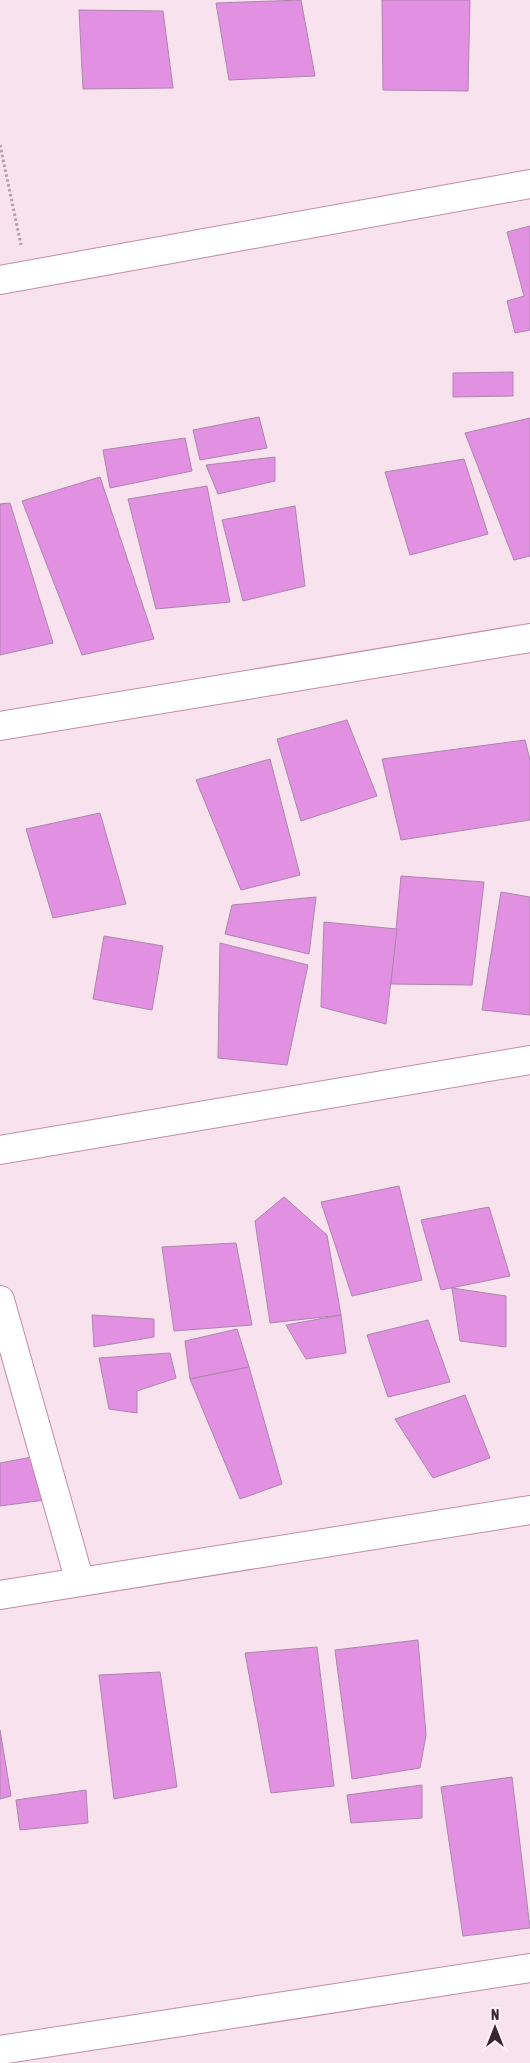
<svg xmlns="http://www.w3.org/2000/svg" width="530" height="2063" font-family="'Asap Condensed',sans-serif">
<rect width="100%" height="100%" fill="#f8e2ed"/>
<!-- building -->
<g fill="#e291e2" stroke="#ad86ac">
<polygon points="301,0 315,76 229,80 216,3"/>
<polygon points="382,0 470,0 468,91 383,90"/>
<polygon points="79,10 163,11 173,88 83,89"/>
<polygon points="530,226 530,330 515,333 507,301 524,296 507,232"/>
<polygon points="513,372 513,396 453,397 453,373"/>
<polygon points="259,417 267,448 200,460 193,430"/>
<polygon points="530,418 530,556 514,560 465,433"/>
<polygon points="185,438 192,471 110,488 103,450"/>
<polygon points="275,457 275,481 218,494 206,465"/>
<polygon points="464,459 488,534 410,555 385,472"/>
<polygon points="100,477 154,639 82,655 22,501"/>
<polygon points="207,486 230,602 156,609 128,499"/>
<polygon points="10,503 53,643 0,655 0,504"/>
<polygon points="295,506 305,586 243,601 222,520"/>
<polygon points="347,720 377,796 301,821 277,739"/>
<polygon points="525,740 530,760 530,820 401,840 382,759"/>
<polygon points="270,759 300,875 241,890 196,780"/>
<polygon points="100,813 126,904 53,918 26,829"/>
<polygon points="401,876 484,882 472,985 391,984"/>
<polygon points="501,892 530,897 530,1015 482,1010"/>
<polygon points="316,897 309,954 225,934 232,905"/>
<polygon points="324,922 397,929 386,1024 321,1007"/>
<polygon points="104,936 163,946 152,1010 93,999"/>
<polygon points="220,943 308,965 287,1065 218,1058"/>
<polygon points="399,1186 422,1280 352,1296 321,1202"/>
<polygon points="284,1197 327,1235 341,1315 270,1323 255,1221"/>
<polygon points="489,1207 510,1276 441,1290 421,1220"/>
<polygon points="236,1243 252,1325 174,1331 162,1247"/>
<polygon points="452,1288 506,1296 506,1347 460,1341"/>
<polygon points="92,1315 154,1319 154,1337 94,1347"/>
<polygon points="341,1315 346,1353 306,1359 286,1325"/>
<polygon points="428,1320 450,1382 388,1397 367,1335"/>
<polygon points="237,1329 249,1367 190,1379 185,1341"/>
<polygon points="170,1353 176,1378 137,1391 137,1413 109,1409 99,1358"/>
<polygon points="249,1367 282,1484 240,1499 190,1379"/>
<polygon points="465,1395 490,1458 433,1478 395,1419"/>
<polygon points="32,1457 45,1500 0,1506 0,1463"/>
<polygon points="418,1640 426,1735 420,1768 352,1779 335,1650"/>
<polygon points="317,1647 334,1786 271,1793 245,1653"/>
<polygon points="160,1672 177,1787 114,1799 99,1675"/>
<polygon points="0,1730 11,1796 0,1799"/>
<polygon points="512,1777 530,1928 463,1936 441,1787"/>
<polygon points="422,1785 422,1818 351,1823 347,1795"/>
<polygon points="86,1790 88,1823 20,1830 16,1800"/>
</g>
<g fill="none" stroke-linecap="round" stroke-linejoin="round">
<!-- minor casing -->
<g stroke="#c18da8" stroke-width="30">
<g id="minor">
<polyline points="0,280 530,184"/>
<polyline points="0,726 530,638"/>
<polyline points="0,1150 530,1060"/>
<polyline points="0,1300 80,1582"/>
<polyline points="0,2050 530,1968"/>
</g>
</g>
<!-- tertiary casing -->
<g stroke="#c18da8" stroke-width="30">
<polyline id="tertiary" points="0,1595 530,1510"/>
</g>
<!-- path -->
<polyline stroke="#b59faa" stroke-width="3" stroke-dasharray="2.5 2.5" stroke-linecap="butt" points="0,145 21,245"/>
<!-- minor -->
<use href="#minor" stroke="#fff" stroke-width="28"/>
<!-- tertiary -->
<use href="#tertiary" stroke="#fff" stroke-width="28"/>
</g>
<!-- north arrow -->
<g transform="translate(495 2028)" stroke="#fef2f8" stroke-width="4" paint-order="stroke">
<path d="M0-4L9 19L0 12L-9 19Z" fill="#392530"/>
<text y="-8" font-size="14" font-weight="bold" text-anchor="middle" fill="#392530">N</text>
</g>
</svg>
